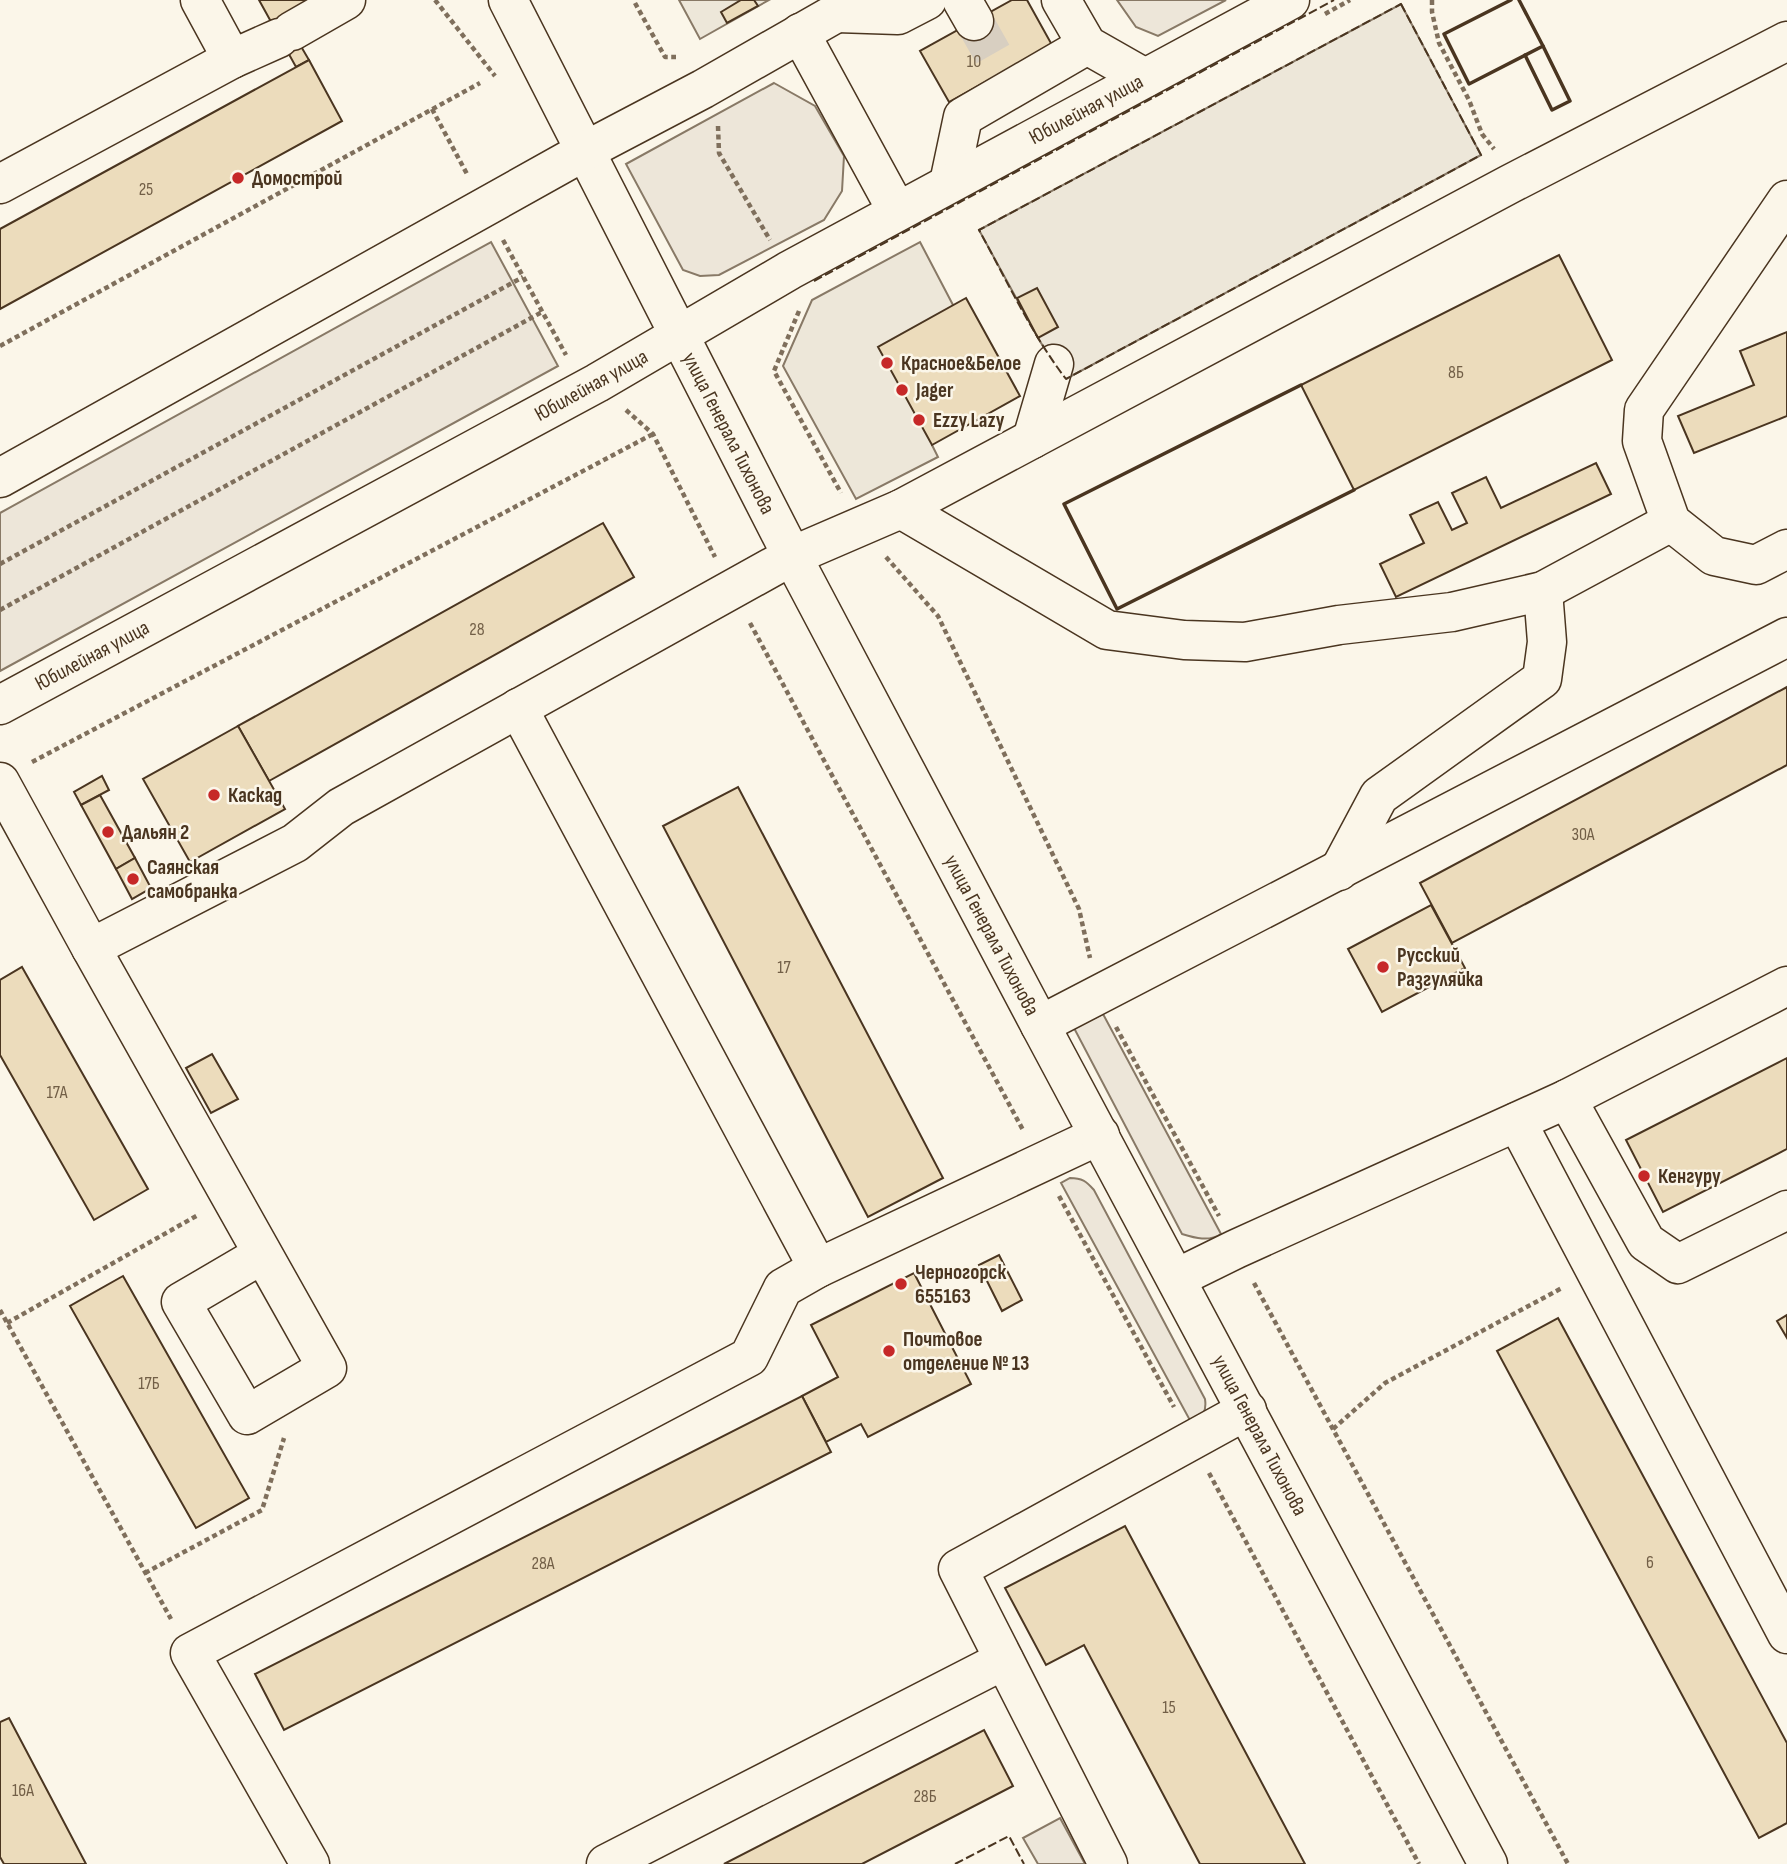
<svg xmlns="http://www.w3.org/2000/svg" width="1787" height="1864" font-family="'Sofia Sans Condensed',sans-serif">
<rect width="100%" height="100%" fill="#fbf6e9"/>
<!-- green -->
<g fill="#ede6d9" stroke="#887966" stroke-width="2">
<polygon points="1117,0 1226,0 1158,36 1136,27"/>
<polygon points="774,83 815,106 844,156 842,191 824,220 719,275 700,276 683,270 626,164"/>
<polygon points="491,242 558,366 0,671 0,513"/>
<path d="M1103 1014 1221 1234C1209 1242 1195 1238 1182 1234L1074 1028Z"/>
<path d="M1070 1178C1082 1178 1086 1181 1094 1190L1205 1399C1207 1413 1202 1416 1192 1424L1061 1183Z"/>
<polygon points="1060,1818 1085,1864 1038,1864 1023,1838"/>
</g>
<!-- parking -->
<g fill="#ede7d9" stroke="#887966" stroke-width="2">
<polygon points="679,0 769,0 700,39"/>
<polygon points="1401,4 1481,155 1066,379 1054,364 1038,338 979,230"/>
<polygon points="920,242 953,305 932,445 938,457 856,499 783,366 812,300"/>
</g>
<!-- building -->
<g fill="#ecdcbc" stroke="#4a3520" stroke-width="2">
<polygon points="259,0 311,0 292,31 309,60 296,67"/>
<polygon points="741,0 754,0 758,6 727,23 721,12"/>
<polygon points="1012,0 1027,0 1052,45 949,102 920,51"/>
<polygon points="309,60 342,121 0,309 0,229"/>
<polygon points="1559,255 1612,360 1354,490 1301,385"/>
<polygon points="1037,288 1058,327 1038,338 1017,298"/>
<polygon points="966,298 1020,396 932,445 878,347"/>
<polygon points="1787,332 1787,416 1694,453 1678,416 1754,385 1740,351"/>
<polygon points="1596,463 1611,494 1396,597 1380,564 1424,543 1410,515 1438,502 1452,530 1467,523 1452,493 1486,477 1501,508"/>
<polygon points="603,523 634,577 269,781 238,726"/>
<polygon points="1787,687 1787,765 1452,943 1420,883"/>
<polygon points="238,726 285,809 190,862 143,779"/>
<polygon points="102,776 109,790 81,805 74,792"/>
<polygon points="738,787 943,1178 868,1217 663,826"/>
<polygon points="100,795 135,858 116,869 81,805"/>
<polygon points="135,858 151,888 132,899 116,869"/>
<polygon points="1431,905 1465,968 1382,1012 1348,949"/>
<polygon points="22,967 148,1189 94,1220 0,1055 0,980"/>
<polygon points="212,1054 238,1099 211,1113 186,1068"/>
<polygon points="1787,1058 1787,1149 1663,1212 1626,1140"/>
<polygon points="999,1255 1022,1300 1002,1311 979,1265"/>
<polygon points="914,1273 971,1384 868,1437 861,1424 826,1442 802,1396 838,1377 811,1325"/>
<polygon points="123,1276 249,1498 196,1528 70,1306"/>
<polygon points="1787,1315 1787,1338 1777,1321"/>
<polygon points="1558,1318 1787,1743 1787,1823 1759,1838 1497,1351"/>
<polygon points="802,1396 831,1452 284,1730 255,1674"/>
<polygon points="1125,1526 1305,1864 1200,1864 1084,1645 1046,1665 1005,1588"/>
<polygon points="9,1718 86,1864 4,1864 0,1857 0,1722"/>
<polygon points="984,1730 1013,1786 862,1864 724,1864"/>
</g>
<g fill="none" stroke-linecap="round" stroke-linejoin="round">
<!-- minor-tunnel -->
<polyline stroke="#d8cfc1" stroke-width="38" stroke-dasharray="38 19" stroke-linecap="butt" points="974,21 1003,72"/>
<!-- minor casing -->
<g stroke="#4a3520" stroke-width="41">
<g id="minor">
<polyline points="200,0 232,59 279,38"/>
<polyline points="962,0 974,21"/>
<polyline points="1061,0 1087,45 1145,78"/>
<polyline points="837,13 898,15 927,0"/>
<polyline points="292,31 346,0"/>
<polyline points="800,33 897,211"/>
<polyline points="949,183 963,117 1087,45"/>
<polyline points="0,184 232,59"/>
<polyline points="1787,200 1644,410 1642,441 1671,522 1714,556 1756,565 1787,549"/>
<polyline points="1032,439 1054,364"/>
<polyline points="901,509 1107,630 1184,640 1245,642 1339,625 1452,612 1543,591 1671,522"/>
<polyline points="518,708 818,1268"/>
<polyline points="0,782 91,948 295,843 341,807 792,556 901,509 1510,184 1787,41"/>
<polyline points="1339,871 1379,796 1542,679 1547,642 1543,591"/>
<polyline points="91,948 327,1368 247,1415 181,1302 263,1254"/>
<polyline points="1040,1025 1787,637"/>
<polyline points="1567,1099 1646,1242 1678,1264 1787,1210"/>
<polyline points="1517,1122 1787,1634"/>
<polyline points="1177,1278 1236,1249 1567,1099 1787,986"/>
<polyline points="310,1864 190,1653 749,1357 783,1288 818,1268 1100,1135"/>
<polyline points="606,1864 1004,1660"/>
<polyline points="1108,1864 958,1569 1247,1410"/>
</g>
</g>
<!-- major casing -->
<g stroke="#4a3520" stroke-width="41">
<g id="major">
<polyline points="508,0 792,556 1040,1025 1488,1864"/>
<polyline points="0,478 585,151 703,89 859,0"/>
<polyline points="0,705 597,383 790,270 1290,0"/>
</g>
</g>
<!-- path -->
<g stroke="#7f6f5c" stroke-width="4.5" stroke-dasharray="5 3.5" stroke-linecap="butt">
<polyline points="435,0 495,76"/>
<polyline points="1432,0 1432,12 1439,43 1469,100 1482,134 1494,149"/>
<polyline points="635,3 665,57 676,57"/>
<polyline points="1325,14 1350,0"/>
<polyline points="432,109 467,174"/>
<polyline points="718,126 719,153 770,240"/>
<polyline points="503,240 566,355"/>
<polyline points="799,311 774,371 841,493"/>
<polyline points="0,346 480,83"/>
<polyline points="626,410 653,434 715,557"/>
<polyline points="886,557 938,616 1079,909 1090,958"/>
<polyline points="0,564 523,277"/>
<polyline points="0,610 542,312"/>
<polyline points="750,623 1023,1130"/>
<polyline points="32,762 653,434"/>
<polyline points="1116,1027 1219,1216"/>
<polyline points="1059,1196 1174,1407"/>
<polyline points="1254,1283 1568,1864"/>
<polyline points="0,1310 171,1619"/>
<polyline points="7,1323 198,1215"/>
<polyline points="1333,1429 1385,1383 1562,1288"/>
<polyline points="1209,1473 1419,1864"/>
<polyline points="145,1573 262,1510 284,1438"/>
</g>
<!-- minor -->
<use href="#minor" stroke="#fbf6e9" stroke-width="38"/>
<!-- major -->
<use href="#major" stroke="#fbf6e9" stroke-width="38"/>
<!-- fence -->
<g stroke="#4a3520" stroke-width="2" stroke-dasharray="9 3.5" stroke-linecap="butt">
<path d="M1401 4 1481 155 1066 379C1032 335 1006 279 979 230Z"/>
<polyline points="814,281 1334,0"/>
<polyline points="955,1864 1009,1836 1024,1864"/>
</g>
<!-- wall -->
<g stroke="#4a3520" stroke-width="3.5">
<polyline points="1511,0 1444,34 1469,84 1543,46 1519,0"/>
<polyline points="1525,55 1552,110 1570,101 1543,46"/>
<polyline points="1301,385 1064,504 1117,609 1354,490"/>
</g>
</g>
<!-- markers -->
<g fill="#c62828" stroke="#fbf6e9" stroke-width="2.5">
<circle cx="238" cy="178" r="7"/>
<circle cx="887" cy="363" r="7"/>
<circle cx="902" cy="390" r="7"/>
<circle cx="919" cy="420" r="7"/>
<circle cx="214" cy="795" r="7"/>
<circle cx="108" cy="832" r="7"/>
<circle cx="133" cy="879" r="7"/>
<circle cx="1383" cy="967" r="7"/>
<circle cx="1644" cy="1176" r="7"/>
<circle cx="901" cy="1284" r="7"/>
<circle cx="889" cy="1351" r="7"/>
</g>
<g text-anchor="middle" stroke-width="5" stroke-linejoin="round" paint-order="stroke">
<!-- number labels -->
<g font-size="18" fill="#725f47">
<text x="974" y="67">10</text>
<text x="146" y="195">25</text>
<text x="1456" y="378">8Б</text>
<text x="477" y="635">28</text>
<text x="1583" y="840">30А</text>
<text x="784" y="973">17</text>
<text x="57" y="1098">17А</text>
<text x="149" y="1389">17Б</text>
<text x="1650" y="1568">6</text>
<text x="543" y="1569">28А</text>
<text x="1169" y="1713">15</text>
<text x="23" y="1796">16А</text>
<text x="925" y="1802">28Б</text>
</g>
<!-- street labels -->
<g font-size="21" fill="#4a3520" stroke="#fbf6e9">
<text transform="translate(1086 109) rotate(-28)" y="7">Юбилейная улица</text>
<text transform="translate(591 385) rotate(-29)" y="7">Юбилейная улица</text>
<text transform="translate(729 433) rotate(63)" y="7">улица Генерала Тихонова</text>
<text transform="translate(92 655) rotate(-28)" y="7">Юбилейная улица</text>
<text transform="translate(992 935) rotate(62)" y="7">улица Генерала Тихонова</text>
<text transform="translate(1260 1435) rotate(62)" y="7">улица Генерала Тихонова</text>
</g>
<!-- poi labels -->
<g font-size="21" font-weight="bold" fill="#4a3520" stroke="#fbf6e9" text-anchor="start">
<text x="252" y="185">Домострой</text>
<text x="901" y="370">Красное&amp;Белое</text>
<text x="916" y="397">Jager</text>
<text x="933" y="427">Ezzy Lazy</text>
<text x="228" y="802">Каскад</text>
<text x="122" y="839">Дальян 2</text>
<text x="147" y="874">Саянская<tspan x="147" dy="24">самобранка</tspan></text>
<text x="1397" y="962">Русский<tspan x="1397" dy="24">Разгуляйка</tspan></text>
<text x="1658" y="1183">Кенгуру</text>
<text x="915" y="1279">Черногорск<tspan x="915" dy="24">655163</tspan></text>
<text x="903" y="1346">Почтовое<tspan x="903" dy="24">отделение № 13</tspan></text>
</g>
</g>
</svg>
